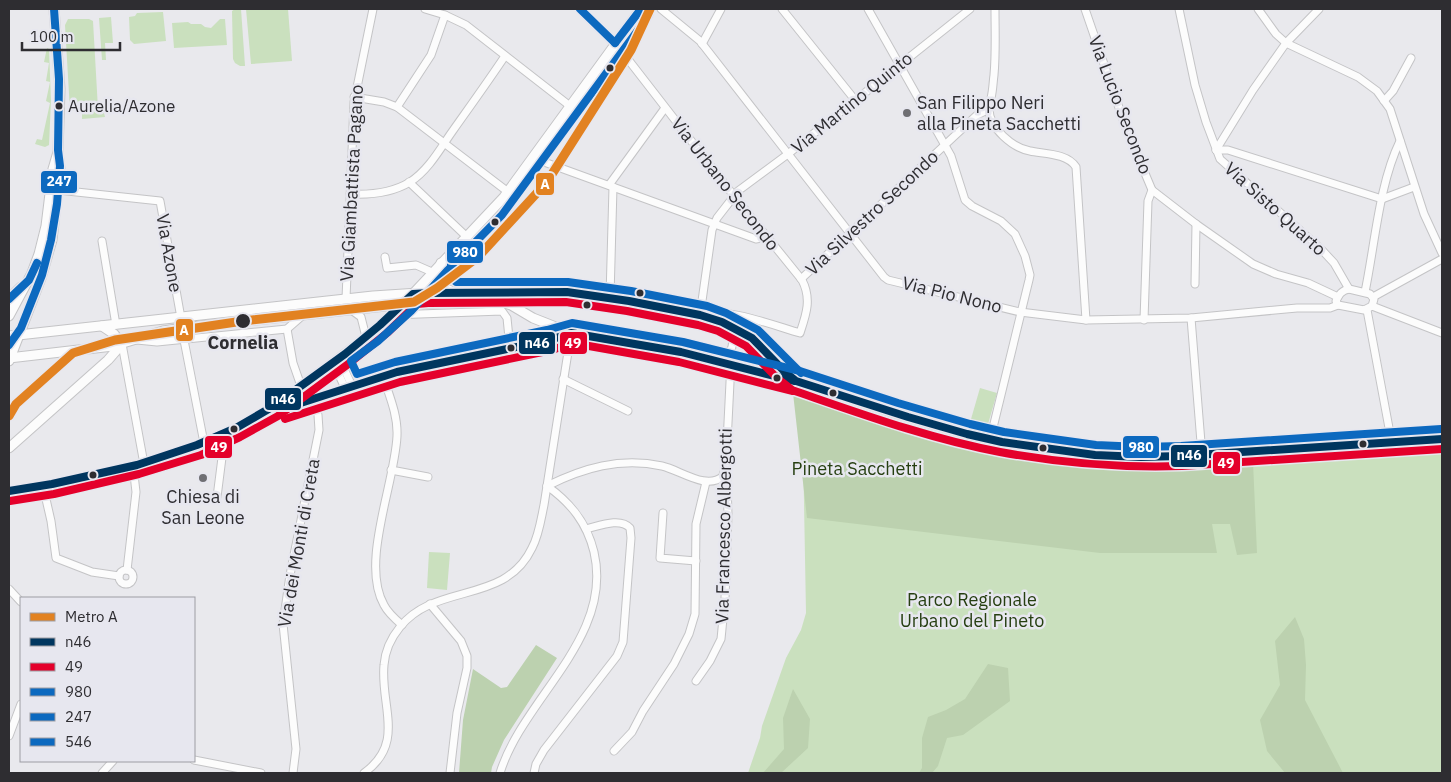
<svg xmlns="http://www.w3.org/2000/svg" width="1451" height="782" font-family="'IBM Plex Sans',sans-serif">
<rect width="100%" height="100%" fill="#e9e9ed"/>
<!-- green -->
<g fill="#cae0be">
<polygon points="235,9 241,9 245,66 240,66 235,63 233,59 232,11"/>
<polygon points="246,9 288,9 292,61 251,64"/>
<polygon points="163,12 166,41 134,44 130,40 129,17 135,16 137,13"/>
<polygon points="111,17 113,43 105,43 106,60 102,60 99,18"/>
<polygon points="68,19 89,19 93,21 98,109 104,113 105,117 82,119 82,110 70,111 65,25"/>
<polygon points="220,19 225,19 227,45 174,48 172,23 188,22 191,24 201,24 205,27 211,28"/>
<polygon points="47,48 49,49 51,101 49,145 45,147 35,144 37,139 42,140 50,103 46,101 50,82 46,81 49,63 44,62"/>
<polygon points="980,388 997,393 986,431 969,426"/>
<polygon points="802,391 978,446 1011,452 1080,462 1151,465 1212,463 1296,456 1400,450 1442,445 1442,773 748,773 760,738 762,726 786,658 801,630 806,613"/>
<polygon points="429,552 450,553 447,590 427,588"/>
</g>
<!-- forest -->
<g fill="#bcd1af">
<polygon points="793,393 983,451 1094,467 1253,462 1257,553 1237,555 1230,524 1212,524 1217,553 1100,553 807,518"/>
<polygon points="1295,617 1304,639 1306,665 1305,700 1343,773 1285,773 1267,751 1260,720 1280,685 1275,641"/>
<polygon points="536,645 557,658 504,740 492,767 491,773 459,773 463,720 473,669 501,688 507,687"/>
<polygon points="988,664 1008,668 1010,701 963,735 947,738 938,766 932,773 919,773 922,768 922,738 928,717 946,710 965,699"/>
<polygon points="793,689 810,719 808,748 781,773 763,773 784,749 783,718"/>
</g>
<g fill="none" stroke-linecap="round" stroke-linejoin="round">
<!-- minor casing -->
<g stroke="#c4c4c6" stroke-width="9">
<g id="minor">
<polyline points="425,9 445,15 466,25 570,106"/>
<path d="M580 9 620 49 734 196 802 280C812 299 806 315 800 333 775 326 724 306 700 315L712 230 717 218 738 191 788 154 970 9"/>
<polyline points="661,9 700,41 884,277 888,280 1020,312 1086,320 1191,318 1297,308 1330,308 1338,305"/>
<polyline points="782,9 855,100"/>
<polyline points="868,9 951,156 965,200 972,206 1001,221 1015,234 1025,256 1030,275 1029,280 990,440"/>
<path d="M995 9C995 31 996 53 994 75 993 82 993 90 991 98 991 101 989 106 989 109 989 128 1013 148 1030 151 1044 154 1067 153 1076 167L1086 320"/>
<polyline points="1085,9 1126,128 1152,190 1148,201 1144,320"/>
<polyline points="1179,9 1195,85 1206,122 1220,159 1321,249 1334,263 1349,289"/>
<polyline points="1258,9 1276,34 1286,43 1358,77 1377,91 1390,109 1424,214 1442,253"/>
<polyline points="702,44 721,9"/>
<polyline points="354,97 384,102 397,107 508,192"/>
<polyline points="1384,101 1393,91 1411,58"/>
<polyline points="397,107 431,55 445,15"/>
<polyline points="1216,150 1253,90 1286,43 1319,9"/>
<polyline points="1216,150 1228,150 1382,199"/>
<polyline points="533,158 756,239 767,237"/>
<polyline points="409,182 467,237"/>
<polyline points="609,185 665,108"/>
<polyline points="58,190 160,201 181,318"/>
<polyline points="1152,190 1196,224 1253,264 1276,274 1308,283 1338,297"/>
<path d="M350 194C370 195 392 193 410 182 429 170 441 147 454 129 471 105 489 80 505 56"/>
<polyline points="1382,199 1414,187"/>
<polyline points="102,241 116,325"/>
<polyline points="385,257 387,268 416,265 432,272"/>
<polyline points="801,279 977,115 989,109"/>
<polyline points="1195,284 1196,224"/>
<path d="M1349 289 1370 294 1374 299 1372 306 1364 310 1338 305 1336 301C1338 295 1343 290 1349 289Z"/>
<path d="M1365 292C1375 244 1379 184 1400 141"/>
<polyline points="610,297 613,187"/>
<polyline points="1373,297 1442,259"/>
<polyline points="346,299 354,102 373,9"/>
<polyline points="1372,306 1442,333"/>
<polyline points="350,309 361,317 366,337"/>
<polyline points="1367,310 1392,444"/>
<polyline points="392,315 502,311 507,318 510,348"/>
<polyline points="1191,318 1202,455"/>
<polyline points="287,329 293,363 301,386"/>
<polyline points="137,340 157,342 287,329 303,315"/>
<polyline points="184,340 204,443"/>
<polyline points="122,344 144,464"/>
<polyline points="339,358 352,386"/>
<path d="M714 359C735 355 736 343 728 325"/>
<polyline points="333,362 345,388"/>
<path d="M383 376C389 395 398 415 397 436 395 483 360 563 384 605 388 613 395 619 402 625"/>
<polyline points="563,379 628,411"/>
<polyline points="263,415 397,372 550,340 571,333"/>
<polyline points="391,470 428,477"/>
<polyline points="723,476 726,463 731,362 734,360 738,360 783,372"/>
<polyline points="43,486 51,521 56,558 92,572 119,576"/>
<path d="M547 486C583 468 620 457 662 466 680 470 707 491 723 476"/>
<path d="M9 491C38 488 66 481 95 475 140 465 184 454 225 434 254 420 280 401 305 382 340 358 372 332 403 304"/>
<polyline points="217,497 225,434"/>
<polyline points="663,513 660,558 696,561"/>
<polyline points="127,570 136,492 133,466"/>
<circle cx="126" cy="577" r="7"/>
<polyline points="9,589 21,602"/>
<polyline points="430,604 461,641 467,656 467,668 457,713 450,773"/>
<polyline points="696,681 710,661 721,639 725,598 728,515 727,482 723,476"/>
<polyline points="9,736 21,704"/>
<polyline points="614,751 632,732 643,711 674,664 689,634 695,614 696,524 706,482"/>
<polyline points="194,760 261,773"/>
<polyline points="102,773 113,761"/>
<polyline points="293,773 296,749 283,624 290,575 319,430 318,415 314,399"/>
<path d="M364 773C406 743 380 706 384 665 385 651 391 638 400 627 436 582 505 605 532 548 539 535 541 519 544 505L571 333"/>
<path d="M500 773C523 698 614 638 594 552 587 523 571 503 547 486"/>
<path d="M534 773 536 764 544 750 617 656 623 642 631 538 630 528C620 517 599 526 586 529"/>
</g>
</g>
<!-- major casing -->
<g stroke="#c4c4c6" stroke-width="11">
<g id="major">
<path d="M441 263C439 276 438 286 451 291"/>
<polyline points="411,296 504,197 641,9"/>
<polyline points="9,299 21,287"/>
<polyline points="9,316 32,273 39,254 46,226 53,169 58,152 60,89 54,9"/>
<polyline points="102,326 114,334 122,344"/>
<polyline points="9,336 373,296 434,292 556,291 610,297 656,306 710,318 744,333 755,341 778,366 794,379"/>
<polyline points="9,358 113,346 163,331 191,327 404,304 496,301 511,305 533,318 571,333 681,352 798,381 895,413 967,434 990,440 1059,450 1129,456 1181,456 1442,439"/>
<polyline points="9,361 41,278 52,240 60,169 58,153"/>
<polyline points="9,448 108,360 122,344"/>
</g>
</g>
<!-- minor -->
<use href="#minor" stroke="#fcfcfc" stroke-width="7"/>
<!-- major -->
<use href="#major" stroke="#fcfcfc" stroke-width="9"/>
<!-- bus-1 casing -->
<g stroke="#e7e7ef" stroke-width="11">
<g id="bus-1">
<polyline points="282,409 397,372 550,340 571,333 681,352 794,381"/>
<polyline points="9,491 52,484 137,465 197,445 236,428 272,407 345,354 380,325 413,294 428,293 567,292 629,301 700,315 722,322 752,338 785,372 796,381 908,417 967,434 1002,442 1095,455 1141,457 1181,456 1442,439"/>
</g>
</g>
<!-- bus-2 casing -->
<g stroke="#e7e7ef" stroke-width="11">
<g id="bus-2">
<polyline points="285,419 400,382 552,350 572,343 679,362 792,391"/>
<path d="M10 501 54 494 139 474 201 455 240 437 278 416 351 362 387 333 417 304 428 303 566 302 627 311 698 325 718 331 746 346 778 379 792 390C859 413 930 439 1000 452 1060 463 1121 468 1182 466L1442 449"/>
</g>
</g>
<!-- bus-3 casing -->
<g stroke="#e7e7ef" stroke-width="11">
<g id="bus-3">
<polyline points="649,15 502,215 448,270 411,311 378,341 351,361 357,374 395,362 547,330 572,323 683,342 800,371 898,403 970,424 1004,432 1096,445 1141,447 1181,446 1441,429"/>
<polyline points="451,264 451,278 456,282 568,282 631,291 707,306 726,313 758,330 801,373"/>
</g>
</g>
<!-- bus-4 casing -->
<g stroke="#e7e7ef" stroke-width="11">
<g id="bus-4">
<polyline points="9,299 29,280 37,263"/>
<polyline points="9,345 21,328 42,275 51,240 57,204 60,166 58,150 59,79 54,9"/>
</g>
</g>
<!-- bus-5 casing -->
<g stroke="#e7e7ef" stroke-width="11">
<g id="bus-5">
<polyline points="580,9 615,43"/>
<polyline points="615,43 641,9"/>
</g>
</g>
<!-- bus-1 -->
<use href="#bus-1" stroke="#00365f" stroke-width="8"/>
<!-- bus-2 -->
<use href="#bus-2" stroke="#e4002b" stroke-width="8"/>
<!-- bus-3 -->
<use href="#bus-3" stroke="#0c69bf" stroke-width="8"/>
<!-- bus-4 -->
<use href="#bus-4" stroke="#0c69bf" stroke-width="8"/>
<!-- bus-5 -->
<use href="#bus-5" stroke="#0c69bf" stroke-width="8"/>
<!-- metro-1 casing -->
<g stroke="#e7e7ef" stroke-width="12">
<polyline id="metro-1" points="9,416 16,404 73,353 115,340 243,321 414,302 437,288 478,257 547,182 631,50 650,9"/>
</g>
<!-- metro-1 -->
<use href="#metro-1" stroke="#e28221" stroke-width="9"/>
</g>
<!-- markers -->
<g fill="#2e2d31" stroke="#e7e7ef" stroke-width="2">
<circle cx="610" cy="68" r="4.5"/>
<circle cx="59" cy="106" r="4.5"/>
<circle cx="495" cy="222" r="4.5"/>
<circle cx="640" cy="293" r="4.5"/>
<circle cx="587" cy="305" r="4.5"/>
<circle cx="243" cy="321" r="8"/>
<circle cx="511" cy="348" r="4.5"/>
<circle cx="777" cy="378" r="4.5"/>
<circle cx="833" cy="393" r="4.5"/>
<circle cx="234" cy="429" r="4.5"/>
<circle cx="1363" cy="444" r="4.5"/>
<circle cx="1043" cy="448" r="4.5"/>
<circle cx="93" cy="475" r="4.5"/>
</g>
<g fill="#6f6f73" stroke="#e7e7ef" stroke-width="2">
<circle cx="907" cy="113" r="5"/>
<circle cx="203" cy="478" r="5"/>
</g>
<g text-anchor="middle" stroke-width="5" stroke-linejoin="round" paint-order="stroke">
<!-- bus labels -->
<g font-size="17" fill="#2e2d31" stroke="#e7e7ef" text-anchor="start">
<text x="68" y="112">Aurelia/Azone</text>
</g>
<!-- street labels -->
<g font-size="18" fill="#2e2d31" stroke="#e7e7ef">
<text transform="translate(852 103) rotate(-39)" y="6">Via Martino Quinto</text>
<text transform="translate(1120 105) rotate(69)" y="6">Via Lucio Secondo</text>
<text transform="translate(352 183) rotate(-87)" y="6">Via Giambattista Pagano</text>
<text transform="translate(725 184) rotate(52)" y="6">Via Urbano Secondo</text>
<text transform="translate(1275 209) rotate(42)" y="6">Via Sisto Quarto</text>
<text transform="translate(872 213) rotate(-43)" y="6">Via Silvestro Secondo</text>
<text transform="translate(169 253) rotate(80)" y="6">Via Azone</text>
<text transform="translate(952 295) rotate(14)" y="6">Via Pio Nono</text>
<text transform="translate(724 526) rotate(-89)" y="6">Via Francesco Albergotti</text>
<text transform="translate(299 543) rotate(-80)" y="6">Via dei Monti di Creta</text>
</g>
<!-- poi labels -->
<g font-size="18" fill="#2e2d31" stroke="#e7e7ef" text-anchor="start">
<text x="917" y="109">San Filippo Neri<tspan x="917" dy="21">alla Pineta Sacchetti</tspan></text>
<text x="203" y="503" text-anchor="middle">Chiesa di<tspan x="203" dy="21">San Leone</tspan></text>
</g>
<!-- stop labels -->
<g font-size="18" font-weight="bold" fill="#2e2d31" stroke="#e7e7ef">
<text x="243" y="349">Cornelia</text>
</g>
<!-- park labels -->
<g font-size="18" fill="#263f11" stroke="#e7e7ef">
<text x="857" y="475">Pineta Sacchetti</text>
<text x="972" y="606">Parco Regionale<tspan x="972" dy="21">Urbano del Pineto</tspan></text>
</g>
</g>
<g stroke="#e7e7ef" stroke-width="2">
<rect x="40" y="170" width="38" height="24" rx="5" fill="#0c69bf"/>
<rect x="535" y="172" width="20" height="24" rx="5" fill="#e28221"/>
<rect x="446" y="240" width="38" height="24" rx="5" fill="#0c69bf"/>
<rect x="175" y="318" width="19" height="24" rx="5" fill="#e28221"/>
<rect x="518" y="331" width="38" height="24" rx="5" fill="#00365f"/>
<rect x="559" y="331" width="29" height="24" rx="5" fill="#e4002b"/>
<rect x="264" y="387" width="38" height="24" rx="5" fill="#00365f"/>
<rect x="204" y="435" width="29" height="24" rx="5" fill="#e4002b"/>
<rect x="1122" y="435" width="38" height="24" rx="5" fill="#0c69bf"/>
<rect x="1170" y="444" width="38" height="24" rx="5" fill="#00365f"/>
<rect x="1212" y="451" width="29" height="24" rx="5" fill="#e4002b"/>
</g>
<g font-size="14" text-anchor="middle" font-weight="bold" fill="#fff">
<text x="59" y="186">247</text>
<text x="545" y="189">A</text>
<text x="465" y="257">980</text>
<text x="184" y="335">A</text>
<text x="537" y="348">n46</text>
<text x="573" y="348">49</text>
<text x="283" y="404">n46</text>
<text x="219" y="452">49</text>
<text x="1141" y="452">980</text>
<text x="1189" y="460">n46</text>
<text x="1226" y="468">49</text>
</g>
<!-- border -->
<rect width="1451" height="782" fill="none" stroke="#2e2d31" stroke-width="20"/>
<!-- legend -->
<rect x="20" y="597" width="175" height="165" fill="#e7e7ef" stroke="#9d9da3"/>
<rect x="30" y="613" width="25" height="8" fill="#e28221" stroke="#9d9da3"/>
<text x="65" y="622" font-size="15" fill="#2e2d31">Metro A</text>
<rect x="30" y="638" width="25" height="8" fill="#00365f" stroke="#9d9da3"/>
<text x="65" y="647" font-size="15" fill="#2e2d31">n46</text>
<rect x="30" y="663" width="25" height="8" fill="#e4002b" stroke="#9d9da3"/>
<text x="65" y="672" font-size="15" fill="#2e2d31">49</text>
<rect x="30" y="688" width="25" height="8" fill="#0c69bf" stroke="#9d9da3"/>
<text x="65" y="697" font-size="15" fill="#2e2d31">980</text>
<rect x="30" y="713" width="25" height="8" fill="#0c69bf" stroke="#9d9da3"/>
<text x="65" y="722" font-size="15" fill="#2e2d31">247</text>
<rect x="30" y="738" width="25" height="8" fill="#0c69bf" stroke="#9d9da3"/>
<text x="65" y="747" font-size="15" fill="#2e2d31">546</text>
<!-- scale -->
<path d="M22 42v8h98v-8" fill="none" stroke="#2e2d31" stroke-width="2.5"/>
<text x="30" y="42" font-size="15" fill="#2e2d31" stroke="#e7e7ef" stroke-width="4" paint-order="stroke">100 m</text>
</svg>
